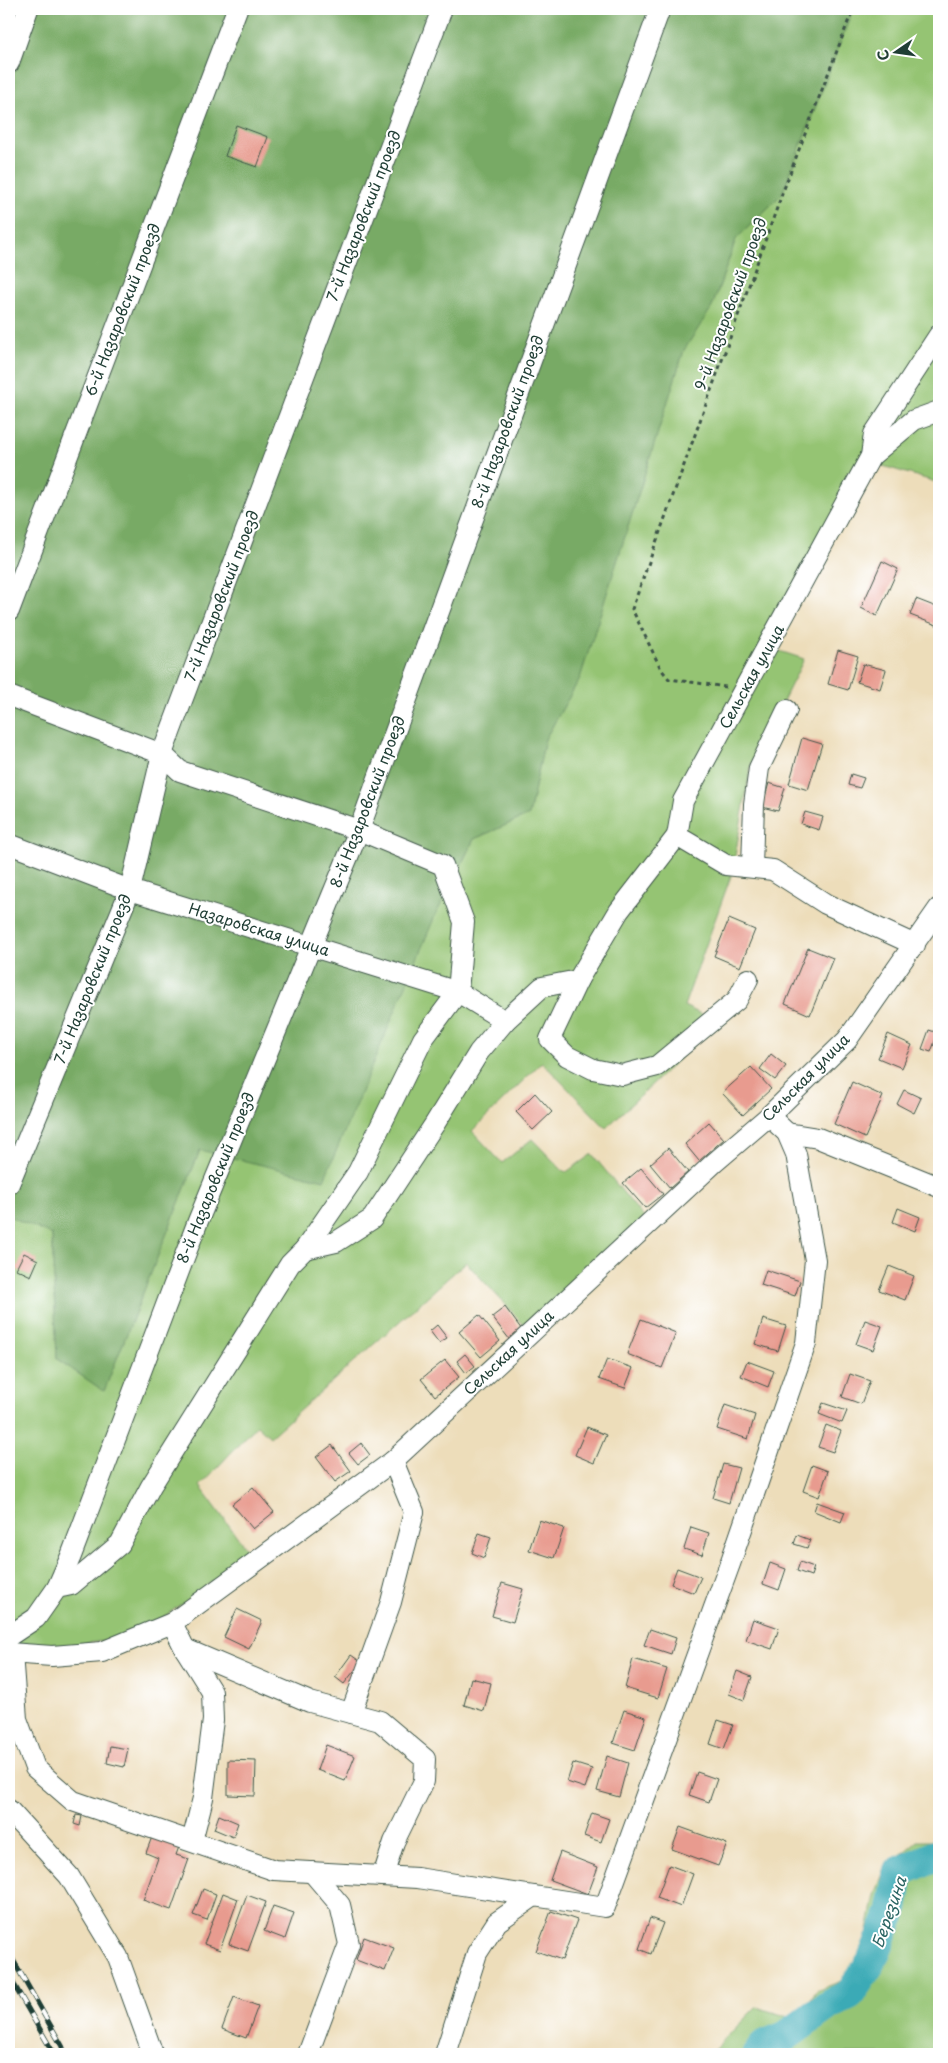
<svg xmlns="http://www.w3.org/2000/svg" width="948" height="2063" font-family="'Playpen Sans',sans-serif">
<rect width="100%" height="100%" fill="#fff"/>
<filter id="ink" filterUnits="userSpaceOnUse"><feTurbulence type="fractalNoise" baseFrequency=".02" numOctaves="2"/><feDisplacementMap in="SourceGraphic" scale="10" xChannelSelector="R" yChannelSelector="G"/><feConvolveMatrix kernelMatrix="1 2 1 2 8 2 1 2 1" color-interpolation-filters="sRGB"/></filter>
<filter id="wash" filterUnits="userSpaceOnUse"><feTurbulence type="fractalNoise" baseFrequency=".0096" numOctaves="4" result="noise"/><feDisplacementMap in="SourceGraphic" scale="20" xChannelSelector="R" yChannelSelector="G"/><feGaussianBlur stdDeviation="1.12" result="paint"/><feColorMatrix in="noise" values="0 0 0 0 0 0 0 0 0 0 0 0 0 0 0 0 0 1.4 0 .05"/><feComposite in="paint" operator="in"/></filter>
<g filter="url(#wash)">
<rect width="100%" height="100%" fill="#edddba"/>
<!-- green -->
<g fill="#95c473" stroke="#5a8054">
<polygon points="853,9 939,9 939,483 880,465 858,466 764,646 804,659 751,765 732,873 684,1006 718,1022 606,1128 542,1062 472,1131 502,1163 532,1139 565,1173 592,1154 644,1218 526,1327 466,1262 270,1437 257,1425 200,1486 250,1554 161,1619 111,1640 52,1648 9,1645 9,1216 52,1235 57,1359 104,1391 200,1150 435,916 474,839 529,815 545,739 580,678 684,350 712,307 736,239 782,194"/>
<polygon points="917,1841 939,1841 939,2054 928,2052 924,2054 710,2054 756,2007 799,2020 816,1991 859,1974 875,1895 885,1868"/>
</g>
<!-- forest -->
<polygon fill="#78aa65" stroke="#4c744c" points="9,9 853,9 782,194 736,239 712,307 684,350 580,678 545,739 529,815 474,839 435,916 324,1180 200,1150 104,1391 57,1359 52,1235 9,1216"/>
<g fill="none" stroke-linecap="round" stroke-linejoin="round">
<!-- river -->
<polyline stroke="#3aaab6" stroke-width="31" points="757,2054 764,2045 786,2036 829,2005 850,1994 871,1962 892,1912 899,1872 939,1854"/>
</g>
<g id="blocks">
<!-- building -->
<g fill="#e89b8f">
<polygon points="236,125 268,137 257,167 225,156"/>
<polygon points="882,561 898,569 877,616 861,608"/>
<polygon points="916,599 939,608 939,626 910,615"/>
<polygon points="838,650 858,656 848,690 828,684"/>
<polygon points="863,664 886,670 880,689 857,682"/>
<polygon points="802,738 822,744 808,790 789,784"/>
<polygon points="851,774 864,778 860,788 848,785"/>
<polygon points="769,783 785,788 778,811 762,807"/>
<polygon points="805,812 823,817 819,830 801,824"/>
<polygon points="729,919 755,930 740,967 714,956"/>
<polygon points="808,948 833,958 810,1015 785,1004"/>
<polygon points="929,1030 938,1033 931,1052 922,1049"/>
<polygon points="888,1034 912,1045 902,1068 878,1058"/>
<polygon points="771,1054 786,1066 775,1080 760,1069"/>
<polygon points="751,1067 771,1089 743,1115 722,1093"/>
<polygon points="852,1082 883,1096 865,1138 834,1124"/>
<polygon points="904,1090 921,1098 914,1113 897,1104"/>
<polygon points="535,1093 552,1112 533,1130 516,1112"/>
<polygon points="709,1122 724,1139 699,1161 685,1144"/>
<polygon points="668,1148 688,1172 670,1188 650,1164"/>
<polygon points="641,1168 663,1194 645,1208 623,1183"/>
<polygon points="898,1208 920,1217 915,1231 893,1222"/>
<polygon points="24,1253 38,1260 31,1276 16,1269"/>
<polygon points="889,1266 914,1276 905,1300 879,1290"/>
<polygon points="766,1270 800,1281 795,1296 761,1285"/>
<polygon points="505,1307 522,1330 510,1340 492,1317"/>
<polygon points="479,1315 500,1341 481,1357 459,1332"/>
<polygon points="641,1319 676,1333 662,1368 627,1354"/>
<polygon points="763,1319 786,1326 778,1351 755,1344"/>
<polygon points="865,1320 882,1326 873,1350 856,1344"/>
<polygon points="437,1325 447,1338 439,1343 430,1331"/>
<polygon points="465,1354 475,1366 466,1373 457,1361"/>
<polygon points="607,1359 633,1368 625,1388 599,1379"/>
<polygon points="445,1360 459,1377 435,1396 421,1379"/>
<polygon points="747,1361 774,1371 768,1387 741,1376"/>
<polygon points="850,1374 870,1381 861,1404 842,1397"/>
<polygon points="823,1403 847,1411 842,1423 819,1414"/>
<polygon points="725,1405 755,1415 748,1439 717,1429"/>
<polygon points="826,1425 841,1431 833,1452 818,1447"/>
<polygon points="587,1427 606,1435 594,1463 575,1455"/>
<polygon points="361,1443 370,1455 358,1464 349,1453"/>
<polygon points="332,1445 351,1471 335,1482 316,1457"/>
<polygon points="723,1464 739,1468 729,1503 713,1498"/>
<polygon points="812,1465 828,1471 819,1497 803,1491"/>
<polygon points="253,1487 274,1512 253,1529 232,1504"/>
<polygon points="817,1502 845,1512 841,1522 814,1511"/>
<polygon points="539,1520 564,1528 554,1558 529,1550"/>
<polygon points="691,1527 709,1533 702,1555 684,1549"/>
<polygon points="479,1533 491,1537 484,1558 472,1553"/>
<polygon points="797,1535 810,1540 807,1548 794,1544"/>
<polygon points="800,1562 814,1567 811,1576 797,1571"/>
<polygon points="770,1563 786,1569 779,1590 763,1584"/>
<polygon points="677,1568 701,1577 694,1593 671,1584"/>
<polygon points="502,1583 523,1589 513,1622 492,1616"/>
<polygon points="237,1609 262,1621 249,1649 224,1637"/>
<polygon points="753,1619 779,1628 772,1649 746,1640"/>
<polygon points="650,1629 676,1638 671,1654 644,1645"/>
<polygon points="351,1655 361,1662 344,1684 335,1677"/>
<polygon points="633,1659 667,1669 658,1698 625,1688"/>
<polygon points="737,1671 752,1677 744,1700 729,1694"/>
<polygon points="471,1678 491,1683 484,1711 464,1705"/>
<polygon points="624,1710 646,1717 635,1750 613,1743"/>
<polygon points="718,1720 733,1725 724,1749 710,1744"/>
<polygon points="326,1745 355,1756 345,1781 317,1770"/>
<polygon points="110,1746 128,1749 124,1767 107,1763"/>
<polygon points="607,1756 628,1763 619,1797 597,1791"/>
<polygon points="228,1760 256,1761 255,1796 228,1795"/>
<polygon points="573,1763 592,1769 585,1788 567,1782"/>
<polygon points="697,1772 717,1779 709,1802 689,1795"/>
<polygon points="592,1813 609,1819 601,1842 584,1836"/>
<polygon points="76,1815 82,1816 80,1826 74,1824"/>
<polygon points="219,1815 238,1823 233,1837 214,1829"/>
<polygon points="680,1827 727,1844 718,1866 672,1849"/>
<polygon points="153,1834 180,1844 176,1855 189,1859 171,1910 143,1900 158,1858 146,1853"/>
<polygon points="560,1852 598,1867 588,1894 550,1880"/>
<polygon points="669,1865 693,1874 681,1907 657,1898"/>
<polygon points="203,1889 216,1894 207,1920 193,1915"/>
<polygon points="223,1893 238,1899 220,1950 204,1944"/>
<polygon points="247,1895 266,1902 248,1951 229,1944"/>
<polygon points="273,1906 294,1913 285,1939 264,1931"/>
<polygon points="551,1911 577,1920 562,1960 536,1951"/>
<polygon points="650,1918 663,1923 651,1954 639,1949"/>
<polygon points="364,1937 394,1948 385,1971 356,1960"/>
<polygon points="234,1997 258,2006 246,2038 222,2029"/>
</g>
</g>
</g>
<g filter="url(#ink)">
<use href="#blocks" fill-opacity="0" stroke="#3e5548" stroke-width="1"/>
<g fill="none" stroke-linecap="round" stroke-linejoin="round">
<!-- minor casing -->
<g stroke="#3e5548" stroke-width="22">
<g id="minor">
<polyline points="9,63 28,9"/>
<polyline points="871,456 914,420 939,411"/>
<polyline points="9,611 237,9"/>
<polyline points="9,696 162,754 180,771 359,830 443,865 464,922 458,992 423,1039 358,1172 305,1249"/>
<polyline points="677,836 619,911 578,980 550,1039 567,1056 593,1069 622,1075 657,1066 737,1000 748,979"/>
<polyline points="9,844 130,890 458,992 505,1021"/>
<polyline points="752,867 754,804 759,768 787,710"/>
<polyline points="915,945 826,904 773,870 726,865 677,836 683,801 871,456 874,434 939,335"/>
<polyline points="787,1133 818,1138 939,1187"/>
<polyline points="9,1184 130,890 162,754 442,9"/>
<polyline points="57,1588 71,1556 198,1221 359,830 660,9"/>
<polyline points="172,1623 185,1649 212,1692 213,1720 203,1798 192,1841"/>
<polyline points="9,1636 36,1618 57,1588 71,1585 120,1544 151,1486 290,1264 305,1249 336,1242 372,1219 434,1125 479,1052 505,1021 542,987 578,980"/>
<polyline points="185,1649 310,1702 380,1721 425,1759 424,1781 394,1842 383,1876"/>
<polyline points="9,1653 52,1656 102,1652 172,1623 393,1461 714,1163 769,1116 847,1040 939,908"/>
<polyline points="12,1653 17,1719 35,1768 73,1801 274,1870 417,1878 605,1907 731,1561 806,1343 815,1260 796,1154 787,1133 769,1116"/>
<polyline points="351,1713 391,1602 414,1512 393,1461"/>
<polyline points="9,1810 69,1876 118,1957 153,2054"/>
<polyline points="308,2054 349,1944 340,1905 312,1872"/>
<polyline points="445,2054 477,1953 497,1922 534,1896"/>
</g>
</g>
<!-- path -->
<polyline stroke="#3e5548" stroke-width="3" stroke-dasharray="4 4" stroke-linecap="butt" points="726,687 669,679 661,669 632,609 782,194 853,9"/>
<!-- minor -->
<use href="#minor" stroke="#fff" stroke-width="20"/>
<!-- rail casing -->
<g stroke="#1f3d34" stroke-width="5.5">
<g id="rail">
<polyline points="9,1953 62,2046 65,2054"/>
<polyline points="9,1976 54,2054"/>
</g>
</g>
<!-- rail -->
<use href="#rail" stroke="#fff" stroke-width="4" stroke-dasharray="11" stroke-linecap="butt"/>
</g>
</g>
<g text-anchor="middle" stroke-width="4" stroke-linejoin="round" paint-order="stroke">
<!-- street labels -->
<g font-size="15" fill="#1f3d34" stroke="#fff">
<text transform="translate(364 216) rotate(-69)" y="5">7-й Назаровский проезд</text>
<text transform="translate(731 304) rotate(-70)" y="5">9-й Назаровский проезд</text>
<text transform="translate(123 310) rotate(-69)" y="5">6-й Назаровский проезд</text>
<text transform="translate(508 422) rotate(-70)" y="5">8-й Назаровский проезд</text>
<text transform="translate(222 596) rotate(-69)" y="5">7-й Назаровский проезд</text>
<text transform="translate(752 677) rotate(-61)" y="5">Сельская улица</text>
<text transform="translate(368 802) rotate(-69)" y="5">8-й Назаровский проезд</text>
<text transform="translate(259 930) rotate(17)" y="5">Назаровская улица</text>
<text transform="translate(93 979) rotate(-68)" y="5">7-й Назаровский проезд</text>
<text transform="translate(806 1078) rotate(-45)" y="5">Сельская улица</text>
<text transform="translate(216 1178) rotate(-68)" y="5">8-й Назаровский проезд</text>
<text transform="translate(509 1353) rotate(-43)" y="5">Сельская улица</text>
</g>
<!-- water labels -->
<g font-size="16" font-style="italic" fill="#286362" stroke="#fff">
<text transform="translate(889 1912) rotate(-71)" y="6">Березина</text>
</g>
</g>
<!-- margin -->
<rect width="948" height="2063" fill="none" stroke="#fff" stroke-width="30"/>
<!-- north arrow -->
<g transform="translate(896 52) rotate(257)" stroke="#ffffff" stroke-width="4" paint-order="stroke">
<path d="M0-4L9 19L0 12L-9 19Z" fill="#1f3d34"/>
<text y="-8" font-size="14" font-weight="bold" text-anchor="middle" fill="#1f3d34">С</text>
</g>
</svg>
